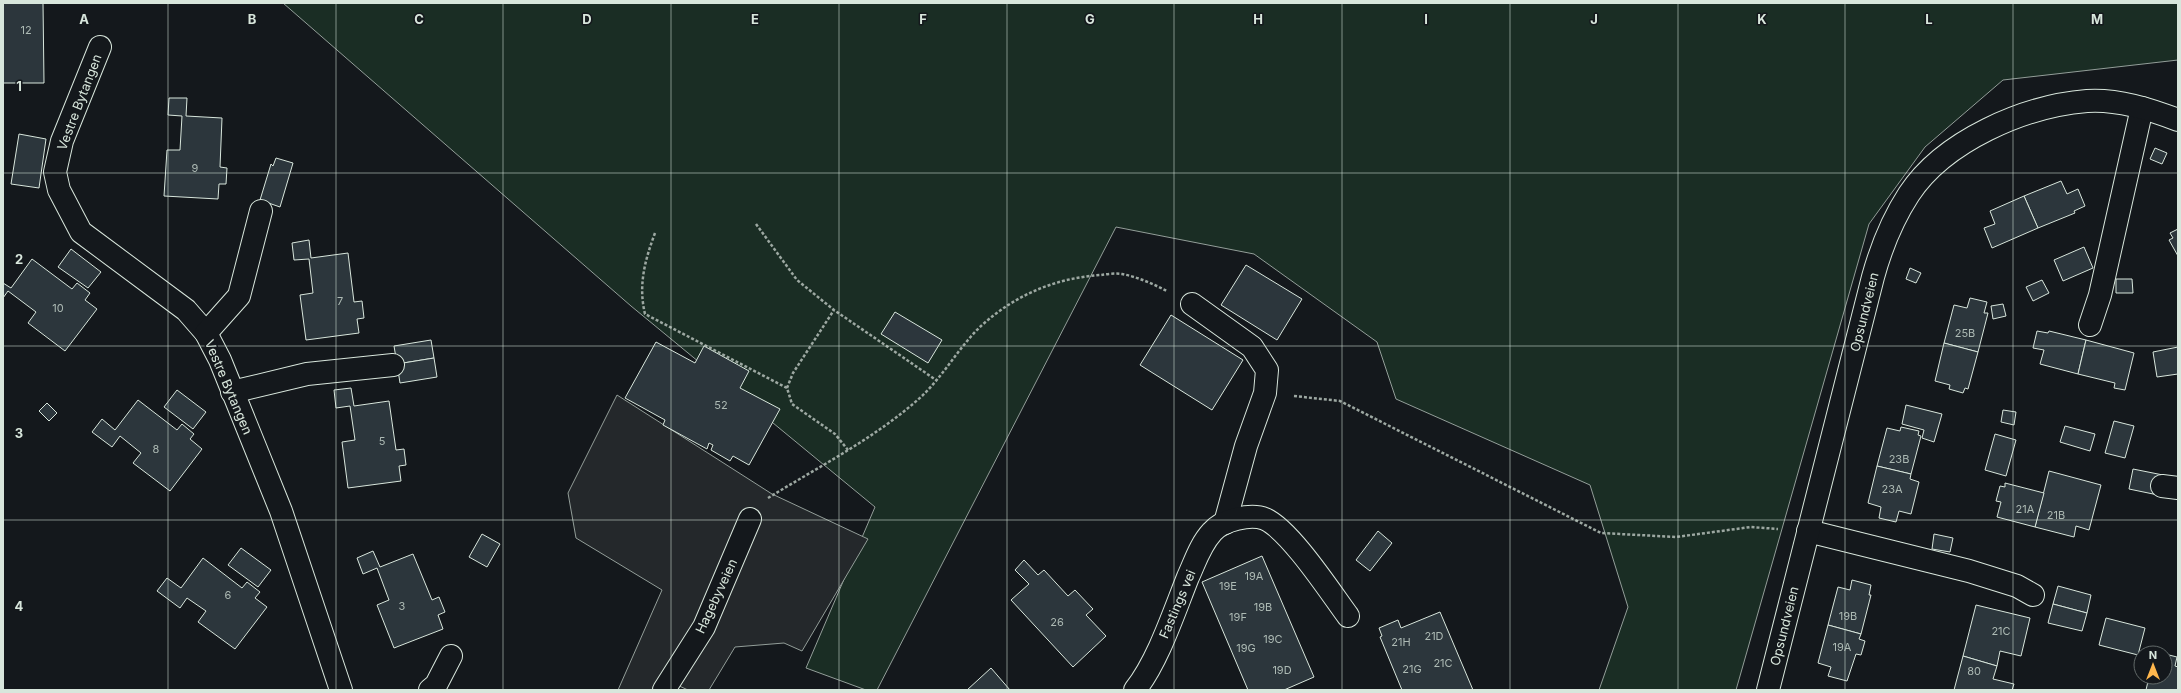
<svg xmlns="http://www.w3.org/2000/svg" width="2181" height="693" font-family="Inter,sans-serif">
<rect width="100%" height="100%" fill="#14181c"/>
<!-- green -->
<polygon fill="#1a2d24" stroke="#939e99" points="283,3 2178,3 2178,60 2003,80 1925,147 1869,224 1736,690 1599,690 1628,607 1590,485 1396,399 1377,342 1254,254 1116,227 877,690 866,690 806,668 875,507 631,306"/>
<!-- parking -->
<polygon fill="#24282b" stroke="#939e99" points="617,395 772,494 868,539 802,651 784,643 735,647 709,690 688,690 677,685 674,690 618,690 662,590 576,538 568,493"/>
<!-- building -->
<g fill="#2c363c" stroke="#d8e6dc">
<polygon points="3,3 43,3 44,83 3,83"/>
<polygon points="169,98 187,98 186,116 222,118 220,167 227,168 226,184 219,184 218,199 164,196 167,150 180,150 182,116 168,115"/>
<polygon points="19,134 46,139 39,188 11,184"/>
<polygon points="2155,148 2167,153 2162,164 2150,159"/>
<polygon points="276,158 293,163 280,207 260,200 271,164 273,166"/>
<polygon points="2061,181 2067,194 2078,189 2085,206 2074,211 2075,213 2038,228 2024,196"/>
<polygon points="2024,196 2038,228 1992,248 1984,228 1995,224 1990,211"/>
<polygon points="2178,229 2178,256 2169,240 2173,238 2170,233"/>
<polygon points="309,240 311,258 348,253 354,302 362,301 364,318 357,319 359,333 306,340 300,295 313,293 309,259 294,260 292,243"/>
<polygon points="2084,247 2093,268 2063,281 2054,260"/>
<polygon points="71,249 101,272 88,288 58,267"/>
<polygon points="32,259 72,289 77,283 90,293 85,300 97,309 65,351 28,323 36,312 8,291 3,298 3,283 11,288"/>
<polygon points="1246,265 1302,299 1277,340 1221,305"/>
<polygon points="1910,268 1921,273 1916,283 1906,279"/>
<polygon points="2116,279 2132,279 2133,293 2116,293"/>
<polygon points="2042,280 2049,293 2033,301 2026,287"/>
<polygon points="1970,298 1987,302 1984,313 1988,313 1978,352 1944,343 1954,305 1967,308"/>
<polygon points="2003,304 2006,316 1993,319 1991,306"/>
<polygon points="895,312 942,340 928,363 881,334"/>
<polygon points="1171,315 1243,360 1212,410 1140,365"/>
<polygon points="2037,331 2048,333 2049,331 2086,340 2078,374 2040,364 2044,350 2033,348"/>
<polygon points="431,340 434,358 397,364 394,346"/>
<polygon points="2086,340 2134,353 2125,390 2114,388 2115,383 2078,374"/>
<polygon points="656,342 695,363 704,346 749,371 740,388 780,409 749,465 733,456 730,461 711,450 713,445 709,443 707,449 663,425 665,420 625,398"/>
<polygon points="1944,343 1978,352 1968,389 1965,388 1963,393 1949,389 1950,385 1935,381"/>
<polygon points="2178,347 2178,374 2157,377 2153,352"/>
<polygon points="434,358 437,377 400,383 397,364"/>
<polygon points="351,388 354,406 389,401 396,450 404,449 406,465 399,466 401,481 348,488 342,442 355,440 350,406 336,408 334,390"/>
<polygon points="177,390 206,412 193,429 164,407"/>
<polygon points="138,400 177,430 182,424 194,434 190,439 202,449 170,491 133,463 141,453 120,436 112,447 92,432 102,419 115,430"/>
<polygon points="47,403 57,413 49,421 39,411"/>
<polygon points="1906,405 1942,414 1934,442 1922,438 1924,430 1902,424"/>
<polygon points="2003,410 2016,412 2014,425 2001,422"/>
<polygon points="2114,421 2134,426 2125,458 2105,453"/>
<polygon points="2065,426 2095,434 2090,451 2060,442"/>
<polygon points="1901,427 1919,431 1918,435 1921,436 1911,474 1877,466 1887,428 1900,431"/>
<polygon points="1995,434 2016,440 2006,476 1985,470"/>
<polygon points="1877,466 1911,474 1910,479 1919,482 1911,514 1899,511 1896,522 1879,518 1881,507 1868,503"/>
<polygon points="2133,469 2163,475 2158,495 2129,489"/>
<polygon points="2049,471 2101,485 2089,530 2076,526 2074,537 2035,527"/>
<polygon points="2005,483 2044,493 2035,527 1997,517 2001,502 1996,501 2000,486 2005,487"/>
<polygon points="1378,531 1392,543 1370,571 1356,560"/>
<polygon points="482,534 500,544 487,567 469,557"/>
<polygon points="1934,534 1953,538 1950,552 1932,549"/>
<polygon points="241,548 271,570 258,587 228,565"/>
<polygon points="373,551 380,567 413,554 432,600 439,597 445,612 438,615 443,629 394,648 377,605 389,600 377,568 363,574 357,558"/>
<polygon points="1262,556 1314,677 1284,690 1248,690 1202,582"/>
<polygon points="203,558 242,588 247,582 260,592 255,598 267,607 235,649 198,622 206,611 187,598 180,608 157,591 167,578 181,588"/>
<polygon points="1024,560 1038,575 1044,570 1068,596 1075,590 1093,609 1086,615 1106,636 1073,667 1011,600 1029,584 1015,570"/>
<polygon points="1852,580 1871,585 1869,595 1871,595 1861,634 1828,625 1838,587 1850,590"/>
<polygon points="2058,586 2091,595 2087,613 2053,604"/>
<polygon points="2053,604 2087,613 2082,631 2048,623"/>
<polygon points="1976,605 2030,618 2021,656 2000,651 1997,666 1963,656"/>
<polygon points="1440,612 1473,690 1402,690 1380,637 1382,636 1379,628 1398,620 1401,628"/>
<polygon points="2106,618 2145,628 2138,655 2099,645"/>
<polygon points="1828,625 1861,634 1859,639 1865,641 1861,655 1856,654 1847,681 1828,676 1831,667 1818,663"/>
<polygon points="2165,654 2177,657 2175,666 2178,667 2178,690 2146,690 2149,677 2165,677"/>
<polygon points="1963,656 1997,666 1993,679 2014,684 2012,690 1954,690"/>
<polygon points="991,668 1010,690 967,690"/>
</g>
<g fill="none" stroke-linecap="round" stroke-linejoin="round">
<!-- minor casing -->
<g stroke="#d8e6dc" stroke-width="24">
<g id="minor">
<polyline points="100,47 62,141 55,172 59,190 81,232 186,310 206,333 220,360 281,511 341,690"/>
<polyline points="1192,304 1252,347 1267,370 1265,393 1246,446 1225,523"/>
<polyline points="2090,325 2100,295 2142,108"/>
<polyline points="206,333 239,296 261,211"/>
<polyline points="232,392 307,374 393,365"/>
<polyline points="2162,486 2178,488"/>
<polyline points="1808,531 1969,571 2017,586 2033,595"/>
<polyline points="430,690 436,685 451,656"/>
<polyline points="664,690 704,627 750,519"/>
<path d="M1135 690C1158 661 1174 612 1188 577 1195 562 1200 545 1212 532 1222 520 1251 513 1265 519 1290 530 1331 593 1348 616"/>
<path d="M1768 690 1873 277C1881 248 1892 220 1909 194 1944 141 2024 106 2087 101 2118 99 2149 109 2178 120"/>
</g>
</g>
<!-- path -->
<g stroke="#9da8a2" stroke-width="2.5" stroke-dasharray="3 2" stroke-linecap="butt">
<polyline points="756,224 797,280 834,310 936,380"/>
<path d="M655 233C645 260 638 285 645 314L787 388 792 404 835 434 848 450"/>
<polyline points="787,388 793,373 834,310"/>
<polyline points="1294,396 1340,401 1601,533 1676,537 1751,527 1778,529"/>
<path d="M768 498C820 466 877 437 922 396 944 375 959 347 981 326 1015 295 1055 278 1101 275 1107 274 1115 273 1122 274 1138 277 1153 284 1167 291"/>
</g>
<!-- minor -->
<use href="#minor" stroke="#14181c" stroke-width="22"/>
</g>
<!-- grid -->
<path fill="none" stroke="#d8e6dc" stroke-width="1" stroke-opacity="0.55" d="M168 3V690M336 3V690M503 3V690M671 3V690M839 3V690M1007 3V690M1174 3V690M1342 3V690M1510 3V690M1678 3V690M1845 3V690M2013 3V690M3 173H2178M3 346H2178M3 520H2178"/>
<g text-anchor="middle" stroke-width="3" stroke-linejoin="round" paint-order="stroke">
<!-- number labels -->
<g font-size="11" fill="#adbab4">
<text x="26" y="34">12</text>
<text x="195" y="172">9</text>
<text x="340" y="305">7</text>
<text x="58" y="312">10</text>
<text x="1965" y="337">25B</text>
<text x="721" y="409">52</text>
<text x="382" y="445">5</text>
<text x="156" y="453">8</text>
<text x="1899" y="463">23B</text>
<text x="1892" y="493">23A</text>
<text x="2025" y="513">21A</text>
<text x="2056" y="519">21B</text>
<text x="1254" y="580">19A</text>
<text x="1228" y="590">19E</text>
<text x="228" y="599">6</text>
<text x="402" y="610">3</text>
<text x="1263" y="611">19B</text>
<text x="1848" y="620">19B</text>
<text x="1238" y="621">19F</text>
<text x="1057" y="626">26</text>
<text x="2001" y="635">21C</text>
<text x="1434" y="640">21D</text>
<text x="1273" y="643">19C</text>
<text x="1401" y="646">21H</text>
<text x="1842" y="651">19A</text>
<text x="1246" y="652">19G</text>
<text x="1443" y="667">21C</text>
<text x="1412" y="673">21G</text>
<text x="1282" y="674">19D</text>
<text x="1974" y="675">80</text>
</g>
<!-- street labels -->
<g font-size="13" fill="#d8e6dc" stroke="#14181c">
<text transform="translate(79 102) rotate(-69)" y="5">Vestre Bytangen</text>
<text transform="translate(1864 312) rotate(-76)" y="5">Opsundveien</text>
<text transform="translate(229 387) rotate(67)" y="5">Vestre Bytangen</text>
<text transform="translate(716 596) rotate(-65)" y="5">Hagebyveien</text>
<text transform="translate(1177 604) rotate(-67)" y="5">Fastings vei</text>
<text transform="translate(1784 626) rotate(-76)" y="5">Opsundveien</text>
</g>
</g>
<g font-size="13" text-anchor="middle" font-weight="bold" fill="#d8e6dc" stroke="#14181c" stroke-width="3" stroke-linejoin="round" paint-order="stroke">
<text x="84" y="24">A</text>
<text x="252" y="24">B</text>
<text x="419" y="24">C</text>
<text x="587" y="24">D</text>
<text x="755" y="24">E</text>
<text x="923" y="24">F</text>
<text x="1090" y="24">G</text>
<text x="1258" y="24">H</text>
<text x="1426" y="24">I</text>
<text x="1594" y="24">J</text>
<text x="1762" y="24">K</text>
<text x="1929" y="24">L</text>
<text x="2097" y="24">M</text>
<text x="19" y="91">1</text>
<text x="19" y="264">2</text>
<text x="19" y="438">3</text>
<text x="19" y="611">4</text>
</g>
<!-- border -->
<rect width="2181" height="693" fill="none" stroke="#d8e6dc" stroke-width="8"/>
<!-- north arrow -->
<g transform="translate(2153 665)"><circle r="19" fill="#14181c" stroke="#626a69"/>
<path d="M0-3L7 15L0 10L-7 15Z" fill="#ffb74d"/>
<text y="-6" font-size="11" font-weight="bold" text-anchor="middle" fill="#d8e6dc">N</text>
</g>
</svg>
